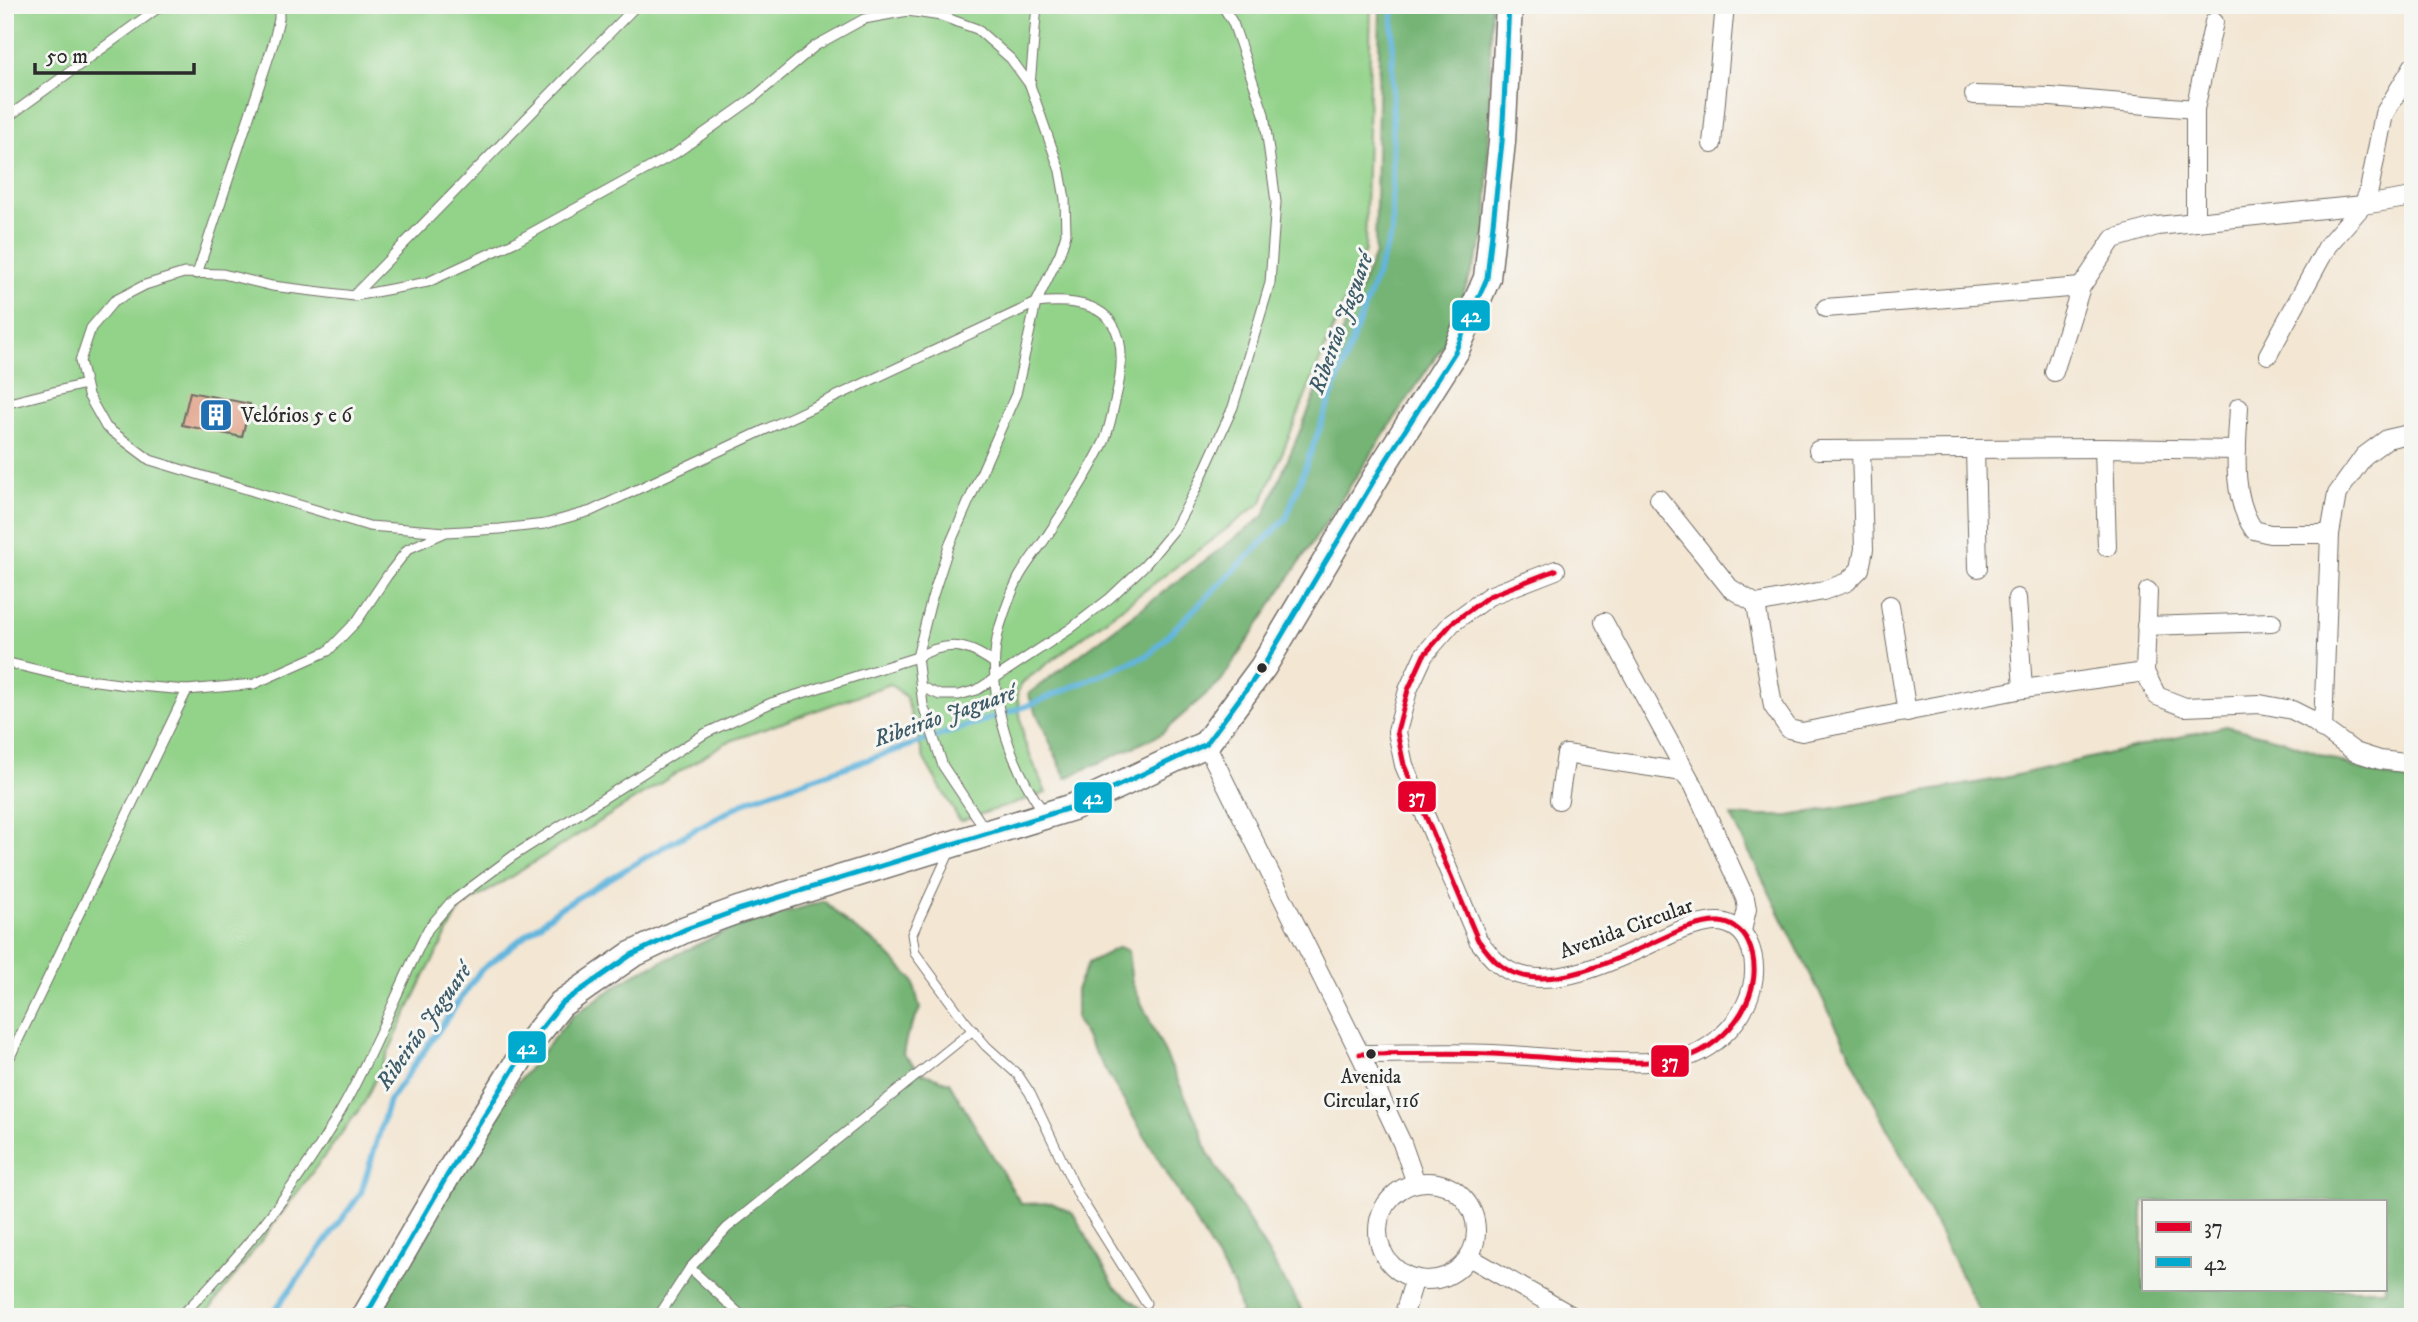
<svg xmlns="http://www.w3.org/2000/svg" width="2418" height="1322" font-family="'IM FELL DW Pica',serif">
<rect width="100%" height="100%" fill="#f6f6f2"/>
<filter id="ink" filterUnits="userSpaceOnUse"><feTurbulence type="fractalNoise" baseFrequency=".0143" numOctaves="2"/><feDisplacementMap in="SourceGraphic" scale="14" xChannelSelector="R" yChannelSelector="G"/><feConvolveMatrix kernelMatrix="1 2 1 2 8 2 1 2 1" color-interpolation-filters="sRGB"/></filter>
<filter id="wash" filterUnits="userSpaceOnUse"><feTurbulence type="fractalNoise" baseFrequency=".00686" numOctaves="4" result="noise"/><feDisplacementMap in="SourceGraphic" scale="28" xChannelSelector="R" yChannelSelector="G"/><feGaussianBlur stdDeviation="1.57" result="paint"/><feColorMatrix in="noise" values="0 0 0 0 0 0 0 0 0 0 0 0 0 0 0 0 0 1.4 0 .05"/><feComposite in="paint" operator="in"/></filter>
<g filter="url(#wash)">
<rect width="100%" height="100%" fill="#f3e6d3"/>
<!-- green -->
<polygon fill="#92d289" stroke="#5e7e5a" stroke-width="2" points="5,5 1371,5 1365,251 1262,502 1023,682 1017,693 1024,741 1046,793 960,821 924,759 906,697 890,684 725,743 461,908 424,977 364,1103 204,1317 5,1317"/>
<!-- forest -->
<g fill="#75b475" stroke="#507050" stroke-width="2" fill-rule="evenodd">
<polygon points="1380,5 1491,5 1487,231 1444,344 1221,681 1160,735 1066,778 1028,694 1264,516 1375,254"/>
<path d="M2226 726 2282 740 2362 770 2413 782V1317H1982L1731 816H1789L2004 778ZM2143 1201H2385V1289H2143Z"/>
<path d="M824 901 848 924 880 946 913 980 920 1009 907 1035 903 1054 922 1073 949 1082 1021 1204 1052 1203 1073 1213 1115 1287 1153 1317H924C903 1307 885 1309 864 1317H370L517 1083 571 1017 631 976 733 928Z"/>
<polygon points="1119,947 1128,951 1132,983 1201,1130 1207,1151 1306,1317 1237,1317 1241,1312 1234,1287 1076,1020 1076,990 1088,963"/>
</g>
<g fill="none" stroke-linecap="round" stroke-linejoin="round">
<!-- stream -->
<polyline stroke="#62b5dd" stroke-width="6" points="270,1317 361,1193 389,1101 480,971 560,908 665,846 751,799 1027,706 1148,655 1286,519 1392,233 1393,5"/>
</g>
<g id="blocks">
<!-- building -->
<polygon fill="#df977d" points="190,392 250,404 242,437 182,425"/>
</g>
</g>
<g filter="url(#ink)">
<use href="#blocks" fill-opacity="0" stroke="#716c66" stroke-width="2"/>
<g fill="none" stroke-linecap="round" stroke-linejoin="round">
<!-- service casing -->
<g stroke="#716c66" stroke-width="11">
<g id="service">
<polyline points="1030,85 1037,5"/>
<polyline points="5,119 162,5"/>
<polyline points="197,274 273,44 279,19 279,5"/>
<polyline points="355,294 637,5"/>
<polyline points="5,404 85,384"/>
<polyline points="5,662 67,677 126,685 187,690 254,684 328,651 357,621 387,576 408,549 444,533"/>
<polyline points="921,687 940,695 959,695 977,690 1070,629 1110,598 1145,565 1174,530 1195,491 1233,407 1270,283 1276,202 1264,114 1233,23 1222,5"/>
<path d="M987 832 943 766 923 705 917 657 931 601 949 546 1016 394 1036 303 1060 253 1066 234 1065 199 1060 171 1030 85 1011 59 977 29 941 16 908 11 864 19 815 46 751 100 676 153 515 242 428 282 354 296 272 286 223 274 184 273 145 285 114 301 91 328 80 361 88 395 106 427 150 460 369 526 446 532 500 529 545 524 591 511 1036 303C1114 294 1133 331 1115 401 1112 415 1109 430 1104 442 1087 477 1065 509 1043 542 1035 553 1026 565 1019 577 1012 591 1005 610 1000 626 983 686 1008 761 1043 811"/>
<polyline points="950,851 912,934 915,953 964,1020 986,1046 1018,1075 1030,1093 1079,1196 1146,1303"/>
<polyline points="5,1067 187,690"/>
<path d="M180 1317C243 1254 299 1185 343 1107 375 1050 398 988 428 929L450 903 513 856 706 733 771 703 917 657C948 641 966 643 994 663"/>
<polyline points="658,1317 690,1268"/>
<polyline points="743,1317 690,1268 727,1228 973,1030"/>
</g>
</g>
<!-- minor casing -->
<g stroke="#716c66" stroke-width="20">
<g id="minor">
<polyline points="1974,95 2051,97 2195,109"/>
<polyline points="1712,144 1725,5"/>
<polyline points="2195,221 2195,109 2214,22"/>
<polyline points="1826,308 2081,287"/>
<polyline points="2268,355 2328,245 2363,205 2369,190 2384,114 2413,66"/>
<polyline points="2054,372 2081,287 2113,239 2157,226 2363,205 2413,197"/>
<path d="M2239 407C2237 447 2230 496 2254 530L2270 534H2330"/>
<polyline points="2104,448 2107,547"/>
<polyline points="1975,449 1978,568"/>
<polyline points="1818,450 2104,448 2237,450"/>
<polyline points="1659,499 1730,588 1756,604 1823,591 1847,582 1860,569 1864,549 1861,450"/>
<polyline points="2148,591 2145,672 2157,696 2185,707 2260,704 2292,710 2310,719 2355,752 2380,760 2413,764"/>
<polyline points="2017,598 2023,689"/>
<polyline points="1756,604 1773,706 1789,729 1802,732 2023,689 2145,672"/>
<polyline points="1890,605 1907,713"/>
<polyline points="1604,622 1689,778"/>
<polyline points="2146,626 2272,622"/>
<polyline points="2323,730 2330,534 2337,494 2364,456 2387,439 2413,433"/>
<polyline points="1206,744 1360,1054 1402,1143 1416,1183"/>
<polyline points="1559,800 1566,754 1683,772 1693,784 1745,898 1747,909 1742,931"/>
<path d="M1360 1054C1405 1054 1449 1052 1493 1054 1544 1056 1595 1064 1647 1062 1659 1061 1672 1062 1684 1058 1729 1045 1770 989 1748 942 1743 931 1732 923 1719 922 1707 921 1694 926 1683 929 1638 948 1562 993 1514 973 1498 967 1488 953 1478 940L1404 765 1397 732 1408 690 1424 655 1452 623 1489 596 1556 570"/>
<circle cx="1427" cy="1231" r="49"/>
<polyline points="1469,1257 1574,1317"/>
<polyline points="1403,1317 1415,1278"/>
</g>
</g>
<!-- secondary casing -->
<g stroke="#716c66" stroke-width="29">
<polyline id="secondary" points="365,1317 448,1174 529,1044 561,1004 631,955 686,929 738,910 1073,807 1206,744 1263,667 1385,462 1455,352 1487,278 1502,142 1509,5"/>
</g>
<!-- service -->
<use href="#service" stroke="#fff" stroke-width="9"/>
<!-- minor -->
<use href="#minor" stroke="#fff" stroke-width="18"/>
<!-- secondary -->
<use href="#secondary" stroke="#fff" stroke-width="26"/>
<!-- bus-1 casing -->
<g stroke="#f6f6f2" stroke-width="10">
<path id="bus-1" d="M1360 1054C1405 1054 1449 1052 1493 1054 1544 1056 1595 1064 1647 1062 1659 1061 1672 1062 1684 1058 1729 1045 1770 989 1748 942 1743 931 1732 923 1719 922 1707 921 1694 926 1683 929 1638 948 1562 993 1514 973 1498 967 1488 953 1478 940L1404 765 1397 732 1408 690 1424 655 1452 623 1489 596 1556 570"/>
</g>
<!-- bus-2 casing -->
<g stroke="#f6f6f2" stroke-width="10">
<polyline id="bus-2" points="365,1317 448,1174 529,1044 561,1004 631,955 686,929 738,910 1073,807 1206,744 1263,667 1385,462 1455,352 1487,278 1502,142 1509,5"/>
</g>
<!-- bus-1 -->
<use href="#bus-1" stroke="#e4002b" stroke-width="5"/>
<!-- bus-2 -->
<use href="#bus-2" stroke="#00a9ce" stroke-width="5"/>
</g>
</g>
<!-- icons -->
<defs>
<g id="building-square" transform="scale(1.75)"><rect x="-9" y="-9" width="18" height="18" rx="4" fill="#1f6fb2" stroke="#f6f6f2"/><path d="M-4-6H4V6H1V3H-1V6H-4ZM-2.5-4.3h1.7v1.8h-1.7ZM.8-4.3h1.7v1.8H.8ZM-2.5-1h1.7V.8h-1.7ZM.8-1h1.7V.8H.8Z" fill="#fff"/></g>
</defs>
<g fill-rule="evenodd">
<use href="#building-square" x="216" y="415"/>
</g>
<!-- markers -->
<g fill="#2b2b2b" stroke="#f6f6f2" stroke-width="2.5">
<circle cx="1262" cy="668" r="6"/>
<circle cx="1371" cy="1054" r="6"/>
</g>
<g text-anchor="middle" stroke-width="6" stroke-linejoin="round" paint-order="stroke">
<!-- bus labels -->
<g font-size="19" fill="#2b2b2b" stroke="#f6f6f2">
<text x="1371" y="1083">Avenida<tspan x="1371" dy="24">Circular, 116</tspan></text>
</g>
<!-- poi labels -->
<g font-size="21" fill="#2b2b2b" stroke="#f6f6f2" text-anchor="start">
<text x="241" y="422">Velórios 5 e 6</text>
</g>
<!-- street labels -->
<g font-size="21" fill="#2b2b2b" stroke="#f6f6f2">
<text transform="translate(1626 928) rotate(-20)" y="7">Avenida Circular</text>
</g>
<!-- water labels -->
<g font-size="23" font-style="italic" fill="#3e5b69" stroke="#f6f6f2">
<text transform="translate(1340 323) rotate(-70)" y="8">Ribeirão Jaguaré</text>
<text transform="translate(944 715) rotate(-19)" y="8">Ribeirão Jaguaré</text>
<text transform="translate(423 1026) rotate(-55)" y="8">Ribeirão Jaguaré</text>
</g>
</g>
<g stroke="#f6f6f2" stroke-width="2.5">
<rect x="1451" y="299" width="40" height="33" rx="7" fill="#00a9ce"/>
<rect x="1397" y="780" width="40" height="33" rx="7" fill="#e4002b"/>
<rect x="1073" y="781" width="40" height="33" rx="7" fill="#00a9ce"/>
<rect x="507" y="1030" width="40" height="34" rx="7" fill="#00a9ce"/>
<rect x="1650" y="1044" width="40" height="34" rx="7" fill="#e4002b"/>
</g>
<g font-size="19" text-anchor="middle" font-weight="bold" fill="#fff">
<text x="1471" y="322">42</text>
<text x="1417" y="803">37</text>
<text x="1093" y="804">42</text>
<text x="527" y="1054">42</text>
<text x="1670" y="1068">37</text>
</g>
<!-- margin -->
<rect width="2418" height="1322" fill="none" stroke="#f6f6f2" stroke-width="28"/>
<!-- legend -->
<rect x="2142" y="1200" width="245" height="91" fill="#f6f6f2" stroke="#a5a5a2" stroke-width="2"/>
<rect x="2156" y="1222" width="35" height="10" fill="#e4002b" stroke="#a5a5a2" stroke-width="2"/>
<text x="2204" y="1234" font-size="21" fill="#2b2b2b">37</text>
<rect x="2156" y="1257" width="35" height="10" fill="#00a9ce" stroke="#a5a5a2" stroke-width="2"/>
<text x="2204" y="1270" font-size="21" fill="#2b2b2b">42</text>
<!-- scale -->
<path d="M35 63v10h159v-10" fill="none" stroke="#2b2b2b" stroke-width="3.5"/>
<text x="46" y="63" font-size="21" fill="#2b2b2b" stroke="#f6f6f2" stroke-width="5" paint-order="stroke">50 m</text>
</svg>
